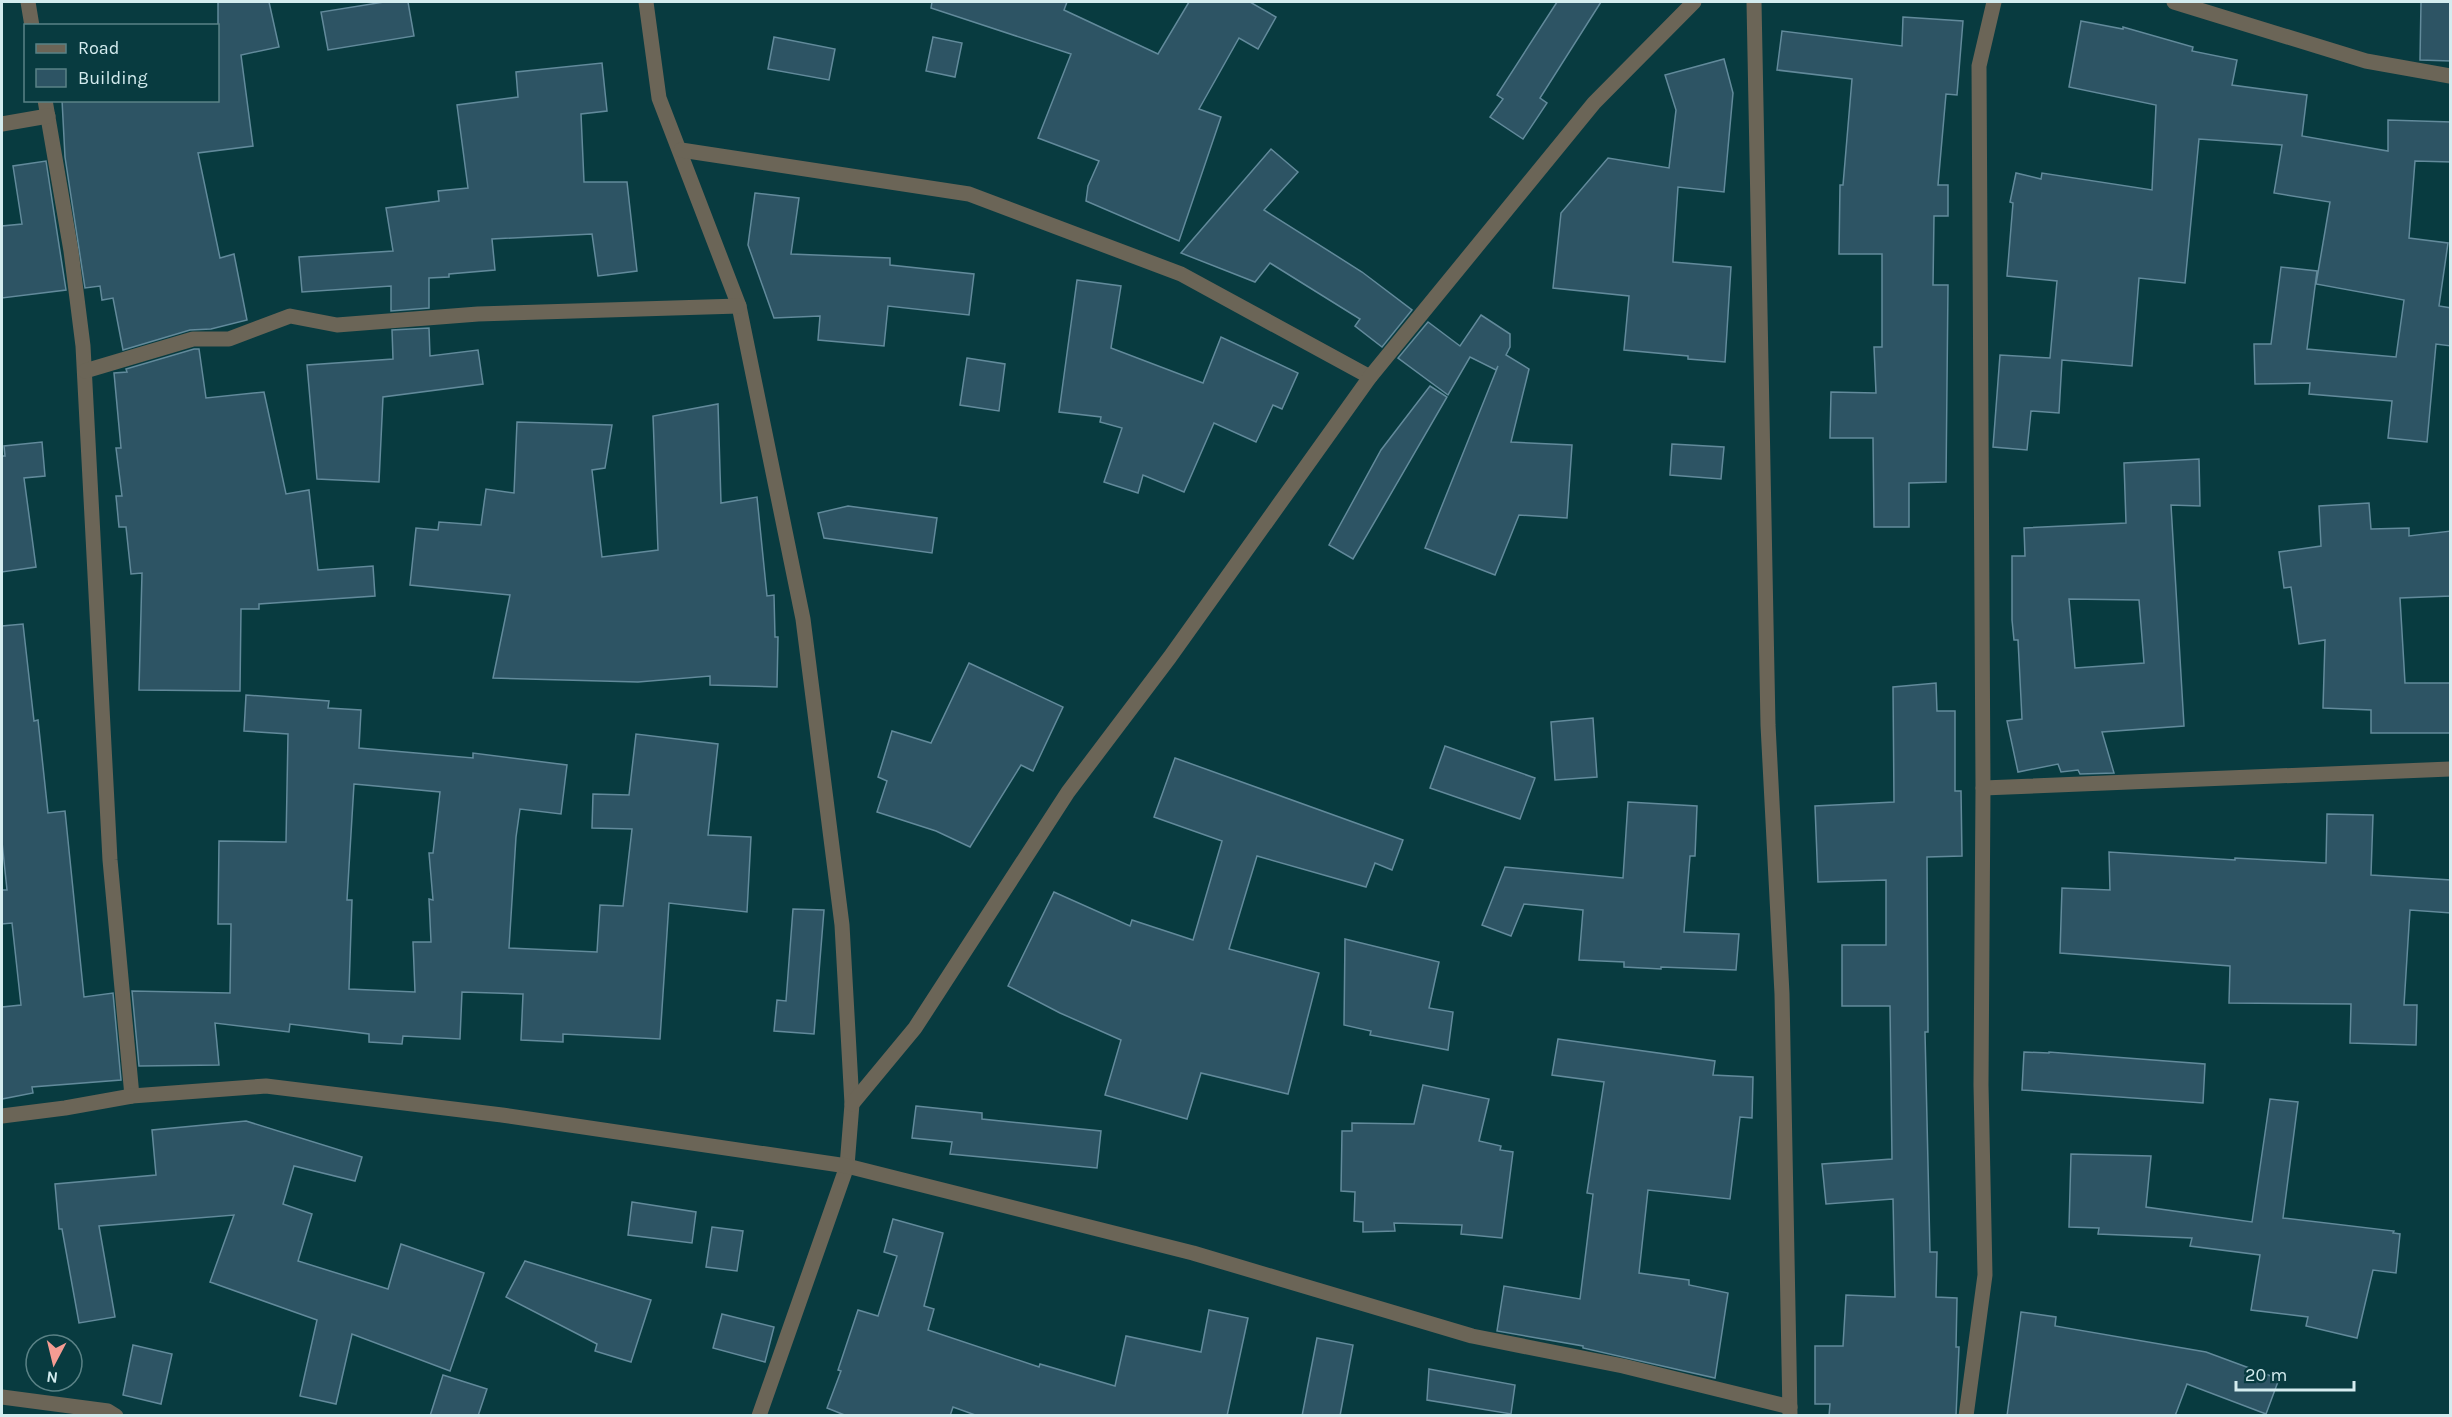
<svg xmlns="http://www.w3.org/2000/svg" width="2452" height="1417" font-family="Karla,sans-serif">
<rect width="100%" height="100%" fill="#083b40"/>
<!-- building -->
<g fill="#2d5464" stroke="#628a9b" stroke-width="1.5" fill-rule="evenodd">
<polygon points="218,2 269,2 279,47 241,55 253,146 198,153 220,258 234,254 247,320 211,329 190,330 123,350 113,298 102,300 100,286 85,288 65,157 62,100 218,100"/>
<polygon points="384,2 408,2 414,36 328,50 321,12"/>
<polygon points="932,2 1067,2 1064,10 1158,54 1189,2 1250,2 1276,17 1258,49 1239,38 1199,109 1221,117 1179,241 1086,201 1088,186 1099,161 1038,138 1071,54 931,8"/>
<polygon points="1557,2 1601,2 1540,98 1547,103 1523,139 1490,117 1503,99 1497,95"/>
<polygon points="2421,2 2451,2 2451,61 2420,60"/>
<polygon points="1903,17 1963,21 1957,95 1946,94 1938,185 1948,185 1948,216 1934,216 1933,285 1948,285 1946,482 1909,483 1909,527 1874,527 1873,438 1830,438 1831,392 1876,393 1874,347 1882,347 1882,254 1839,254 1840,185 1843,185 1852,79 1777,70 1782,31 1902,46"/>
<polygon points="2081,21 2123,29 2123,27 2193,47 2192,51 2237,60 2232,85 2307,95 2302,136 2388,151 2388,120 2451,122 2451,162 2415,161 2409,238 2448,243 2439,306 2451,308 2451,346 2436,344 2427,442 2388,438 2392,401 2309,394 2310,383 2255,384 2254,344 2271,344 2281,267 2317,271 2307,349 2396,357 2404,300 2316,284 2330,202 2274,193 2282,145 2199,139 2185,283 2139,278 2132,366 2062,360 2059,413 2031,411 2027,450 1993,447 2000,355 2050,358 2057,281 2007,276 2013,203 2010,202 2016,173 2041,179 2042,173 2152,190 2156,105 2069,87"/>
<polygon points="774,37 835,49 829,80 768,69"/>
<polygon points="933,37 962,43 955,77 926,71"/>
<polygon points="1724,59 1733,93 1724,192 1678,187 1673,260 1673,262 1731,267 1725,362 1688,359 1688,356 1624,350 1629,296 1553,288 1561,213 1608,158 1669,168 1676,110 1665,75"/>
<polygon points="602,63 607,111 581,114 584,182 627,182 637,271 598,276 592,234 492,239 495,270 449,274 449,277 429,278 429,308 391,311 391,286 302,292 299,257 393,251 386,208 439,201 438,191 468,188 457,105 518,97 516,72"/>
<polygon points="1271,149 1298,172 1264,210 1362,272 1412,310 1382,347 1355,326 1360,319 1270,263 1255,282 1181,253"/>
<polygon points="46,161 66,290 2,298 2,226 22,224 13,166"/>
<polygon points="755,193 799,198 791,254 890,258 890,265 974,274 969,315 888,306 884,346 818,340 820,316 774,318 748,245"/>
<polygon points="1077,280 1121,286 1111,348 1203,383 1221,337 1298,373 1282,409 1273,405 1256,442 1214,423 1184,492 1143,475 1138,493 1104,482 1122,428 1100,422 1101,417 1059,412"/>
<polygon points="1481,315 1510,334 1510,347 1506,355 1529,369 1511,442 1572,445 1567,518 1519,515 1495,575 1425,548 1498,366 1496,370 1470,357 1448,395 1398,358 1428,322 1460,346"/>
<polygon points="429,328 430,356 478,350 483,384 383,397 379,482 317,479 307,365 393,359 392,330"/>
<polygon points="194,349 199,349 206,398 264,392 286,494 309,490 318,570 373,566 375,596 259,604 259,609 241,609 240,691 139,690 142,573 131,574 126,527 119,527 116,496 122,496 116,448 121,448 114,373 127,372 126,369"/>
<polygon points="967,358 1005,364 999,411 960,405"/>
<polygon points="1430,386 1447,397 1353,559 1329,545 1381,450"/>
<polygon points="718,404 721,503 757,497 767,596 774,595 775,637 778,637 777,687 710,685 710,676 638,682 493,678 510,595 410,585 416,528 438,530 439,522 481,525 486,489 514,493 517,422 612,425 605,468 592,470 602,557 658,550 653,416"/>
<polygon points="42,442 45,476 24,478 36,567 2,572 2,456 5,456 4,446"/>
<polygon points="1672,444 1724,447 1721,479 1670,475"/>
<path d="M2199 459 2200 506 2171 505 2184 726 2102 732 2114 773 2080 774 2078 770 2061 772 2058 764 2018 772 2007 721 2022 719 2018 640H2014L2012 620V556H2025L2024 528 2126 523 2124 463ZM2069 599 2139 600 2144 663 2075 668Z"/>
<polygon points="2369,503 2371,529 2409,528 2409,536 2451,531 2451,596 2400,598 2405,683 2451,683 2451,733 2371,733 2371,710 2323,708 2325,640 2299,644 2291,587 2284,588 2279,552 2321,546 2319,506"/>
<polygon points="848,506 937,518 932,553 824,538 818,513"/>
<polygon points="23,624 34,721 38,720 48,813 65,811 84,997 113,993 121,1080 32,1087 33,1093 2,1099 2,1007 21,1005 12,923 2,924 2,890 7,890 2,842 2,626"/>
<polygon points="969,663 1063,707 1033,771 1021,765 970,847 936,831 877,812 887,781 878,777 892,731 931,743"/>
<polygon points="1936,683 1937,711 1955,711 1955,791 1961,791 1962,856 1927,857 1928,1032 1925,1032 1930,1252 1937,1252 1936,1297 1957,1298 1956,1347 1959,1347 1956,1416 1829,1416 1830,1404 1815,1404 1815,1346 1843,1346 1846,1295 1895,1297 1893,1199 1826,1204 1822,1164 1892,1159 1890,1006 1842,1006 1842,945 1886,945 1886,880 1818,882 1815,806 1894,802 1893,687"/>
<path d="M246 695 329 701 328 708 361 710 359 748 473 758V753L567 765 561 814 520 809 516 837 509 948 597 952 600 905 623 906 632 829 592 828 593 794 629 795 636 734 718 744 708 835 751 837 747 912 669 903 660 1039 563 1034V1042L521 1040 523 994 462 992 460 1039 403 1036 402 1044 369 1042V1034L290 1024 289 1032 215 1023 219 1065 139 1066 132 991 230 993 231 924H218L219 841 286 842 288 734 244 731ZM354 784 440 792 433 853H429L433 900 429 899 431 942H413L415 992 349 989 352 900H347Z"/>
<polygon points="1593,718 1597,777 1555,780 1551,722"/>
<polygon points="1445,746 1535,778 1520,819 1430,788"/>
<polygon points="1175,758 1403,840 1392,870 1375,863 1366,887 1257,856 1229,949 1319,973 1288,1094 1201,1073 1187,1119 1105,1095 1121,1040 1060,1013 1008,986 1054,892 1130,926 1132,920 1193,940 1222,841 1154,817"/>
<polygon points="1628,802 1697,806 1695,856 1690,856 1684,932 1739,934 1736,970 1661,967 1661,969 1624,967 1624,962 1579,960 1583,910 1524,904 1511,936 1482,925 1505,867 1623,878"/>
<polygon points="2327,814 2373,815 2371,875 2451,880 2451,913 2410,910 2404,1005 2417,1005 2416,1045 2350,1043 2351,1004 2229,1003 2230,966 2060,953 2062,888 2110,890 2109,852 2235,860 2235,858 2326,863"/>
<polygon points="793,909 824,910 814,1034 774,1031 777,1000 786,1001"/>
<polygon points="1345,939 1439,962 1429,1008 1453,1012 1448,1050 1370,1035 1371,1031 1344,1025"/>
<polygon points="1558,1039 1715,1061 1713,1075 1753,1077 1752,1118 1740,1117 1730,1199 1648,1190 1639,1273 1689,1280 1689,1285 1728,1293 1715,1378 1583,1348 1583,1346 1497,1331 1504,1286 1580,1299 1593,1194 1587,1193 1604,1082 1552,1075"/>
<polygon points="2024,1052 2049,1053 2049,1052 2205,1064 2203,1103 2022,1090"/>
<polygon points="1423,1085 1489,1099 1479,1141 1501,1146 1500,1150 1513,1152 1502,1238 1461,1234 1462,1225 1394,1223 1395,1231 1363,1232 1363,1222 1354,1221 1355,1192 1341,1191 1342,1131 1352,1131 1352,1123 1414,1124"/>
<polygon points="2270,1099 2298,1102 2283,1218 2394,1231 2393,1233 2400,1234 2396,1273 2373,1270 2357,1338 2306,1326 2308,1317 2251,1310 2260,1255 2190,1246 2192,1238 2098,1234 2099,1228 2069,1227 2071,1154 2151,1156 2146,1207 2252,1222"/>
<polygon points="916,1106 982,1113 982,1119 1101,1131 1097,1168 950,1154 952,1142 912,1138"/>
<polygon points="246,1121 362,1157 355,1181 294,1166 283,1204 312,1214 298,1261 388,1289 401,1244 484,1273 450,1371 352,1334 336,1404 300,1396 317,1320 210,1282 234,1215 99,1226 115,1317 79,1323 62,1229 59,1229 55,1184 156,1175 152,1130"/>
<polygon points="632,1202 696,1212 692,1243 628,1235"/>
<polygon points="893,1219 943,1233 924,1306 934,1309 928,1330 1039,1367 1040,1364 1115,1386 1126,1336 1201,1352 1209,1310 1248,1318 1227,1416 978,1416 953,1407 950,1416 847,1416 827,1408 841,1371 838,1370 858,1310 878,1316 897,1256 884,1252"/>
<polygon points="712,1227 743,1231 737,1271 706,1267"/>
<polygon points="525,1261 651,1300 631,1362 595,1351 597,1344 506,1297"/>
<polygon points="2021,1312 2056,1317 2055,1326 2206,1352 2279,1379 2266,1414 2187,1384 2175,1416 2007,1416"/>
<polygon points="722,1314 774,1327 765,1362 713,1348"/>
<polygon points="1317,1338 1353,1345 1340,1416 1302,1416"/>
<polygon points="133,1345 172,1354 161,1404 123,1395"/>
<polygon points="1429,1369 1515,1385 1511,1414 1427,1400"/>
<polygon points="443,1375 487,1389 478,1416 430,1416"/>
</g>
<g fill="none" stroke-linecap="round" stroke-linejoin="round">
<!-- minor -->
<g stroke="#6b6557" stroke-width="15">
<polyline points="28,2 32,26"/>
<polyline points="646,2 659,98 739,306 803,619 842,925 852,1104 847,1166 759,1416"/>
<polyline points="1754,2 1768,725 1782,994 1790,1414"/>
<polyline points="2174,2 2366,61 2450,76"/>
<polyline points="45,100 71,251 83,346 110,860 132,1096"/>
<polyline points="2,124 48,116"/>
<polyline points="681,150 969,194 1181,274 1370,377"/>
<polyline points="85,371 193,339 229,339 290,316 337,325 478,314 739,306"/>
<polyline points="1983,788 2450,769"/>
<polyline points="852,1104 915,1028 1068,792 1170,657 1370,377 1594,103 1694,2"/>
<polyline points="2,1116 65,1108 132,1096 266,1086 502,1115 847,1166 1193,1253 1472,1336 1623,1366 1790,1407"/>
<polyline points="2,1397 108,1411 116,1416"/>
<polyline points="1966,1416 1985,1275 1981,1085 1983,788 1979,66 1994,2"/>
</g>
</g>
<!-- border -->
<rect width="2452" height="1417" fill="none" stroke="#d4ecef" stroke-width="6"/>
<!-- legend -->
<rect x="24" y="24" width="195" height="78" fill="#083b40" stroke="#5a8286" stroke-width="1.5"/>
<rect x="36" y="44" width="30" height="9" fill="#6b6557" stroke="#5a8286" stroke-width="1.5"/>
<text x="78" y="54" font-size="18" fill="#d4ecef">Road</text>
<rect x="36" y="69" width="30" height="18" fill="#2d5464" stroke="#5a8286" stroke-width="1.5"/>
<text x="78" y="84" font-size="18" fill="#d4ecef">Building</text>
<!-- north arrow -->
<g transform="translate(54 1363) rotate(187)"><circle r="28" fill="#083b40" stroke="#5a8286" stroke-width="1.5"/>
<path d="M0-4.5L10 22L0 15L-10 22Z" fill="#f59c93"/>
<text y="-9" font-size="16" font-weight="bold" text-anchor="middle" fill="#d4ecef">N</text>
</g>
<!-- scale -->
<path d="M2236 1381v9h118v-9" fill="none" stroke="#d4ecef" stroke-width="3"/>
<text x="2245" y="1381" font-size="18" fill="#d4ecef" stroke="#083b40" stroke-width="4.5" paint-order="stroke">20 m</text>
</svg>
